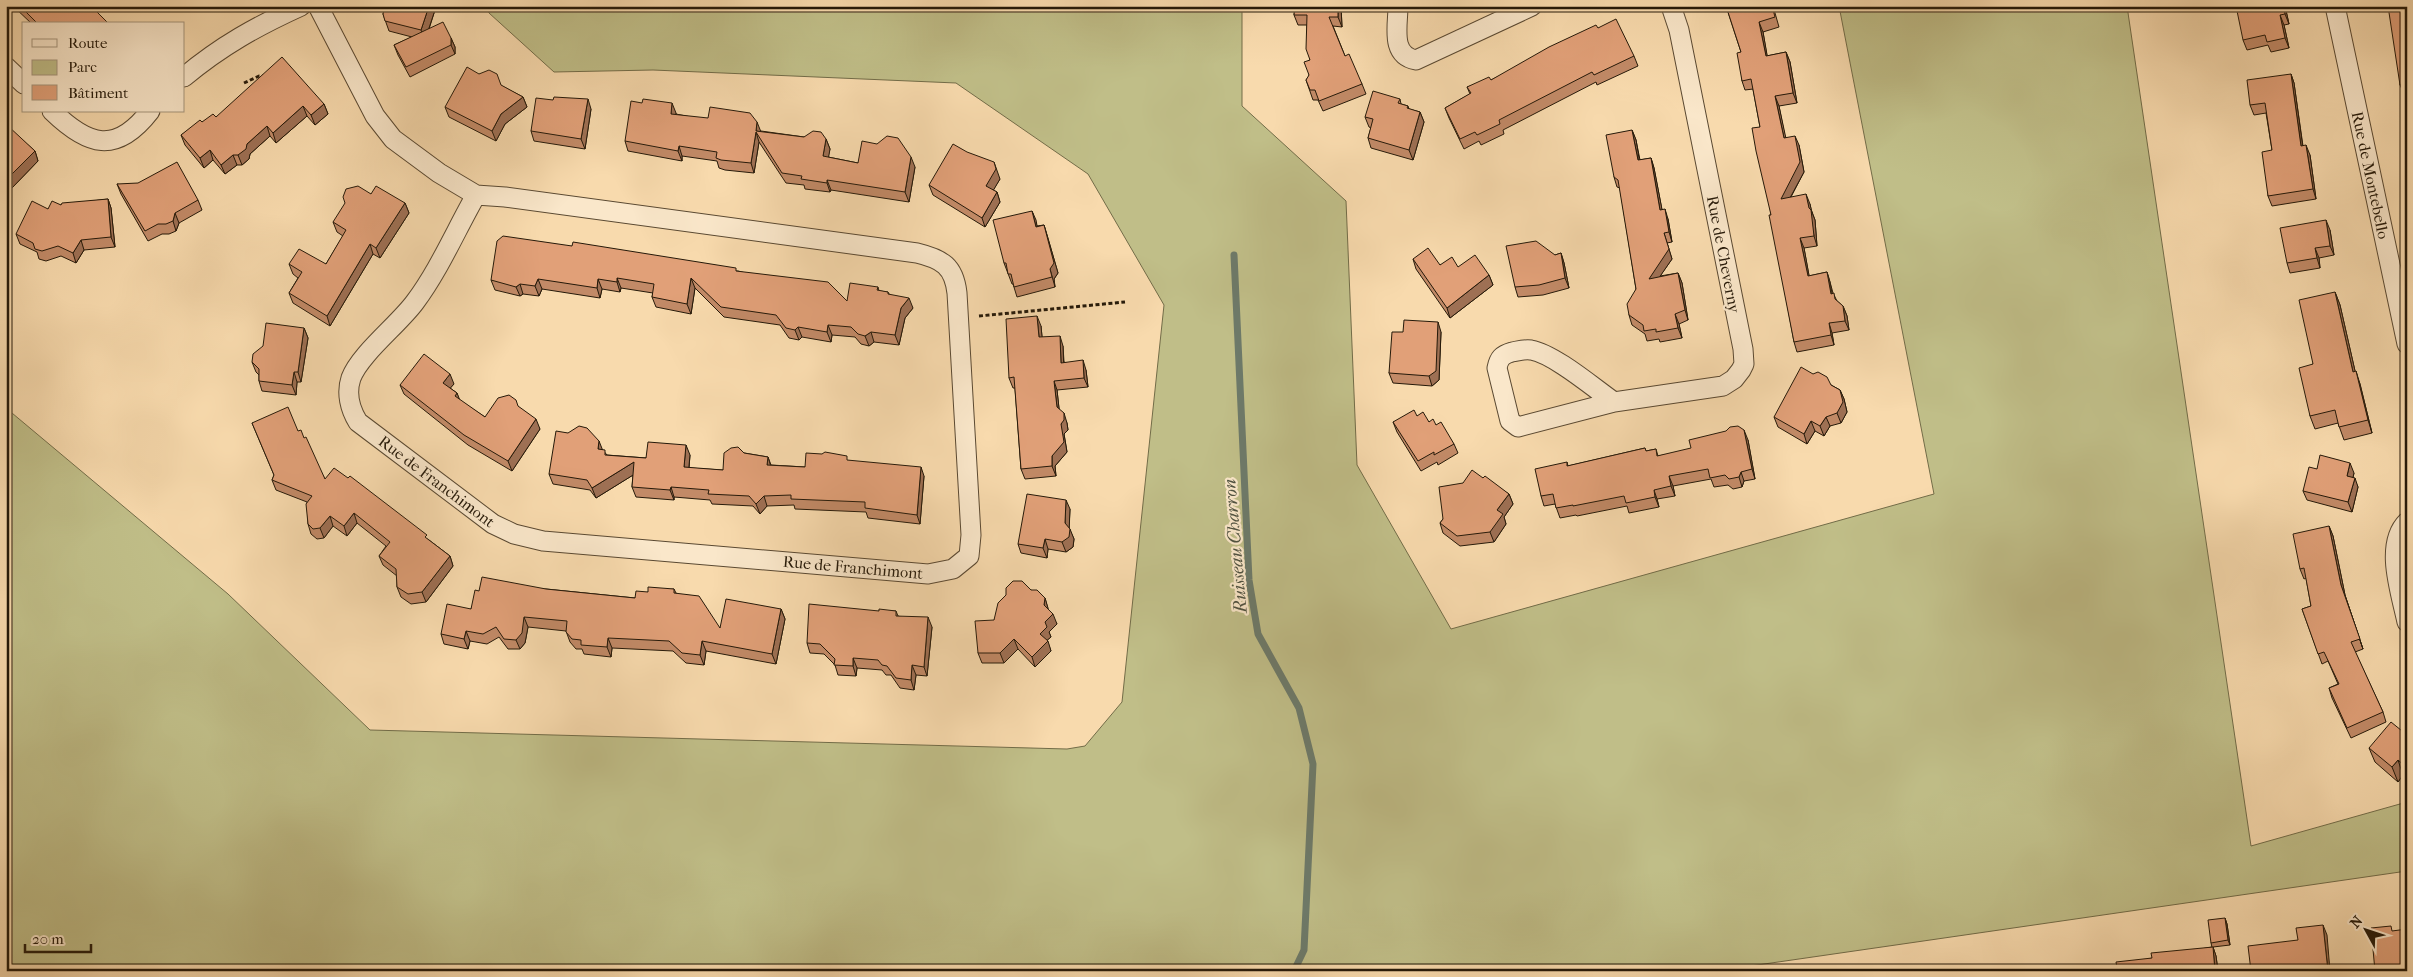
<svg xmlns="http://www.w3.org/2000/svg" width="2413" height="977" font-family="'IM FELL French Canon',serif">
<rect width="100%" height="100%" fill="#f8daad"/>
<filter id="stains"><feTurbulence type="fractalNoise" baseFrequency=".004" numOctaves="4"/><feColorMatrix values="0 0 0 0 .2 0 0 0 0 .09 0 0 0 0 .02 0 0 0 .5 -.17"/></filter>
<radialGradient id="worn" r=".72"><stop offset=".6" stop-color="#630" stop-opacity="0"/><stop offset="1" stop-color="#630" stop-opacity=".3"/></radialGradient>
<!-- green -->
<polygon fill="#c0be88" stroke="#726c48" points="487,6 1242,6 1242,106 1346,201 1357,465 1451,629 1934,494 1839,6 2127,6 2251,846 2407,802 2407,871 1716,971 6,971 6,408 228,594 370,730 1067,749 1085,746 1122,702 1164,305 1088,174 956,83 653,70 554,72 489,13"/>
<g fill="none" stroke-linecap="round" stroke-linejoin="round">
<!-- stream -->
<polyline stroke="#6d7a6a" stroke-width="7" points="1234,255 1249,580 1258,634 1299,708 1313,764 1304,950 1294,971"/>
<!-- minor casing -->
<g stroke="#5a4932" stroke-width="21">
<g id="minor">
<path d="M318 6 375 116 393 139 439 173 476 195 505 197 917 253C942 259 954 266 957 293L971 535 969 556 953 569 928 574 543 541 514 534 493 524 358 422C350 409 346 393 351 378 360 354 399 324 415 302 439 270 456 230 476 195"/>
<path d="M1398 6C1398 26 1390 55 1416 60L1532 6"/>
<polyline points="2335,6 2407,344"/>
<polyline points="6,67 24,84"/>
<path d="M184 77C221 46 257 26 301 6"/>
<path d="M52 111C88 146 116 155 150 111"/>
<path d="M1614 402C1594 388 1554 354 1531 350 1524 349 1518 351 1512 352 1502 355 1499 358 1497 368L1510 421 1518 427 1614 402 1723 386 1734 379 1741 370 1744 364 1743 349 1679 30 1671 6"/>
<path d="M2407 522C2384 545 2401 593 2407 622"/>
</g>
</g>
<!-- path -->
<g stroke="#251909" stroke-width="3" stroke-dasharray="4 2.5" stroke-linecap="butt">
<polyline points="244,83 259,76 264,76"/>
<polyline points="979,316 1125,302"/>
</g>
<!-- minor -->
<use href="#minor" stroke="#fae7ca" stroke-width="19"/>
</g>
<!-- wall -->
<g fill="#c28a67" stroke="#251909">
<polygon points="13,6 91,6 109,24 32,24"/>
<polygon points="385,6 434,6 435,10 429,29 451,38 455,47 455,54 410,77 398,55 394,45 412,37 389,31 383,14"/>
<polygon points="1295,6 1341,6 1342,27 1333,26 1345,56 1362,84 1366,94 1323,111 1318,100 1313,100 1306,80 1309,76 1310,60 1307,25 1298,25 1294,15"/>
<polygon points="1726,6 1773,6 1779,27 1763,32 1767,56 1786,52 1790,62 1797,103 1779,106 1785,137 1799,145 1804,172 1791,197 1810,204 1811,209 1815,220 1817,246 1804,248 1809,276 1827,272 1830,282 1833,293 1837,301 1843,306 1847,316 1849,330 1832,333 1834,345 1797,352 1794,342 1771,215 1760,127 1753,89 1745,90 1742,81 1741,52"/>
<polygon points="2285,6 2289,24 2284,25 2289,48 2271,52 2268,45 2247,50 2243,40"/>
<polygon points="2407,6 2407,96 2405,96 2400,85"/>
<polygon points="1598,28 1634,56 1638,66 1597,85 1596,82 1503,130 1504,134 1481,145 1479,141 1464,149 1449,118 1445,108 1470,94 1467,87 1491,80"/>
<polygon points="479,74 523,97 527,107 505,124 496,141 449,117 445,107"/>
<polygon points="2291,74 2294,83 2303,146 2310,155 2316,199 2272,206 2268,196 2272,150 2266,113 2254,115 2250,105"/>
<polygon points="1400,99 1401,104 1408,106 1409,109 1420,112 1424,122 1413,160 1371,148 1368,138 1371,128 1369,127 1365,117"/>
<polygon points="553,100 591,109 585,149 534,141 531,131"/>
<polygon points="324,104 328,114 315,125 307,116 276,143 270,136 250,154 249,159 242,165 237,165 225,174 213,160 204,168 185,145 181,135 202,122 216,117"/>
<polygon points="676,113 676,114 761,131 804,137 826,139 830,149 828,157 858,163 915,167 909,202 831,190 830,192 805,189 804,185 786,183 759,142 754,173 725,170 719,168 717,161 682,156 682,161 628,151 625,141"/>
<polygon points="6,126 35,151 38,161 10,190 6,187"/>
<polygon points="1632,130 1636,140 1640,160 1651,158 1654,168 1662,210 1668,219 1672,242 1667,243 1672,259 1660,276 1678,273 1682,283 1688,320 1679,324 1682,338 1660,342 1659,339 1647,341 1645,334 1632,325 1629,315 1636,289 1620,188 1617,187 1614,177"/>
<polygon points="1000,179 993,190 997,192 1000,202 985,227 933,195 929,185"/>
<polygon points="117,184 198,200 202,210 179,223 176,231 169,234 162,234 148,241 121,194"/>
<polygon points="371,194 405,203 409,213 380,258 373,254 330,326 293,303 289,293 298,278 293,274 289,264 326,264 343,236 337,232 333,222"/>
<polygon points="108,199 111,208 115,247 84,250 76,263 61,256 46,261 39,259 37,252 20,244 16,234 48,209 61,205"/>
<polygon points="1032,211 1037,226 1044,225 1047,235 1058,273 1054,279 1055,287 1017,297 1013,284 1012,284 1004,263"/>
<polygon points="2330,230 2334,255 2319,258 2320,268 2290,273 2287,263"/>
<polygon points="1561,253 1564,263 1569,288 1543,295 1518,297 1515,287 1555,255"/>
<polygon points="1413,259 1489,275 1493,285 1450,318 1416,269"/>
<polygon points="738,271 847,301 878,287 879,291 888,292 889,294 913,308 905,318 899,345 874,342 869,346 861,344 855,337 832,335 831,342 802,337 799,340 789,338 780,325 724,317 695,288 691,314 656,307 652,297 653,293 621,288 620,292 602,289 600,298 542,289 539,296 523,294 520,296 495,290 491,280"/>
<polygon points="2335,292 2340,305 2355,371 2360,384 2372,433 2344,440 2338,423 2315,429 2310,416 2313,364"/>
<polygon points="1041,326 1042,337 1063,346 1064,362 1086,370 1088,387 1057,390 1059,409 1067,423 1068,430 1064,434 1067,452 1055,466 1056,476 1025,479 1021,469 1015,388 1013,388 1009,378"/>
<polygon points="304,328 308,338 301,382 297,382 296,395 262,391 259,381 259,375 256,372 252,362"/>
<polygon points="1403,332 1441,332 1439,380 1432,386 1393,383 1389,373"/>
<polygon points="454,384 450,388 457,393 459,400 485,417 519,407 540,429 512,471 468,445 404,394 400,385"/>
<polygon points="1831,385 1840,390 1844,399 1847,412 1841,423 1830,426 1824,436 1815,431 1807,444 1778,427 1774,417"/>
<polygon points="1417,416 1436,425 1454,444 1458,453 1438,465 1437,462 1421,471 1397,432 1393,422"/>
<polygon points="252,423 298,431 325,479 429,540 450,556 453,566 426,602 411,604 401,597 397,587 397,576 383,565 379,556 386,546 357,523 347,536 333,526 324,538 317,539 311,534 308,524 307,502 276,490 272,480 274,475"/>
<polygon points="1748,440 1755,479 1744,481 1742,487 1733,489 1728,485 1714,487 1711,479 1673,486 1675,496 1657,499 1659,507 1629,513 1627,506 1577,516 1576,515 1560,518 1555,504 1544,506 1541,496 1567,462 1568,466 1645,448 1646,451 1656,449 1658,456"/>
<polygon points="602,449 607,455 646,458 690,455 689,468 723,470 744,453 768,457 771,465 805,467 849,461 924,476 920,524 868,518 866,512 795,509 794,505 767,506 760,514 753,506 712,504 710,500 674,497 674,500 636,497 632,487 633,475 596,498 590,490 553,484 549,474"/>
<polygon points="2317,469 2354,473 2353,477 2358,487 2352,512 2307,500 2303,491"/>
<polygon points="1483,478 1509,494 1513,504 1504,517 1506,524 1494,542 1460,546 1443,533 1440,523 1443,519 1463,483"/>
<polygon points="1070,509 1069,528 1074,539 1073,547 1066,552 1048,549 1047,558 1021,553 1018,544"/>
<polygon points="2329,526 2333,536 2345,595 2363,649 2355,652 2383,712 2386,722 2351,738 2332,698 2329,688 2338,684 2328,661 2322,664 2302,609 2311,606 2306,578 2304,579 2300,569"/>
<polygon points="546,589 635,598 648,592 674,589 676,593 720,628 781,609 785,619 776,664 706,651 704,665 686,663 673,651 612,648 611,657 584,654 582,649 576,649 570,642 566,631 528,627 525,643 520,649 508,649 499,637 487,644 470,641 468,649 444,644 441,634 471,609 479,591"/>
<polygon points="1031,590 1045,598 1048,609 1057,624 1049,632 1051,637 1047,640 1051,651 1035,667 1018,649 1004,663 982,663 978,653 994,620"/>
<polygon points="879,611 896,611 898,616 932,627 927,676 916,675 914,690 900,688 891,675 886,675 882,670 857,668 856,676 838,675 835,665 824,654 810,653 807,643"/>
<polygon points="2407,735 2407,778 2403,775 2398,782 2375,762 2369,748"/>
<polygon points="2225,918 2227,924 2230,945 2213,947 2216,956 2218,971 2093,971 2117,968 2152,958 2212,947 2211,943"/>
</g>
<!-- shaded-wall -->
<g fill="#9e7054" stroke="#251909">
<polygon points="429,6 434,6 435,10 425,40 421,30"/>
<polygon points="1338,6 1341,6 1342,27 1338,17"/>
<polygon points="2283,6 2285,6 2289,24 2285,14"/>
<polygon points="2280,15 2284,25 2289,48 2285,38"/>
<polygon points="1759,22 1763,32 1769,66 1766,56"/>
<polygon points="451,38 455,47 455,54 451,45"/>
<polygon points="1786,52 1790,62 1797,103 1793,93"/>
<polygon points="2291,74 2294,83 2304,156 2301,146"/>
<polygon points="1775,96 1779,106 1788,148 1784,138"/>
<polygon points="523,97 527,107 505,124 496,141 492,131 501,114"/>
<polygon points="588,99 591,109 585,149 581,139"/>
<polygon points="672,103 676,113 674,124 671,114"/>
<polygon points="324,104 328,114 315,125 311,115"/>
<polygon points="303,106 307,116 276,143 273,133"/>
<polygon points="1420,112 1424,122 1413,160 1409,150"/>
<polygon points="757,122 761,132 756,131"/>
<polygon points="267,126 270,136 250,154 249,159 242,165 238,155 247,144"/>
<polygon points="1632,130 1636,140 1641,170 1638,160"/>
<polygon points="756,132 759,142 754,173 751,163"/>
<polygon points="1795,136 1799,145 1804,172 1784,209 1781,199"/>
<polygon points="826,139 830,149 827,166 823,156"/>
<polygon points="2306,145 2310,155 2316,199 2313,189"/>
<polygon points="679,146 682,156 682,161 678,151"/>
<polygon points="210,150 213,160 204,168 200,158"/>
<polygon points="35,151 38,161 10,190 6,180"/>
<polygon points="233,155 237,165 225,174 221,165"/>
<polygon points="911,157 915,167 909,202 905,192"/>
<polygon points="1651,158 1654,168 1664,220 1660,210"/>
<polygon points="994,162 1000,179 990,196 986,186"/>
<polygon points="827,180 831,190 830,192 827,183"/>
<polygon points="997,192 1000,202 985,227 982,218"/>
<polygon points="1806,194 1810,204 1812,213 1811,210 1815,220 1817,246 1814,236"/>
<polygon points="108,199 111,208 115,247 111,237"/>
<polygon points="405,203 409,213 380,258 376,248"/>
<polygon points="1665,209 1668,219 1672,242 1669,232"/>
<polygon points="1032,211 1036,220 1039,237 1036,227"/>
<polygon points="175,213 179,223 176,231 173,221"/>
<polygon points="2326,220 2330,230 2334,255 2330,246"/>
<polygon points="1044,225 1047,235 1058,273 1054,279 1055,287 1050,269"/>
<polygon points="1664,233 1672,259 1652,288 1649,279"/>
<polygon points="1800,238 1804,248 1811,286 1808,276"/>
<polygon points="81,240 84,250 76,263 73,253"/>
<polygon points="370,244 373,254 330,326 327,316"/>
<polygon points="2315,248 2319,258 2320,268 2317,258"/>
<polygon points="1561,253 1564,263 1569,288 1565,278"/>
<polygon points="1827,272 1830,282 1834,304 1831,294"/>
<polygon points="1678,273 1682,283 1688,320 1685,310"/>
<polygon points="1489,275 1493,285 1450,318 1447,308"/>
<polygon points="617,278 621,288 620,292 617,282"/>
<polygon points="691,278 695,288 691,314 687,304"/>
<polygon points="538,279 542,289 539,296 535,286"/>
<polygon points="598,279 602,289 600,298 597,288"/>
<polygon points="520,284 523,294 520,296 516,287"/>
<polygon points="2335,292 2340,305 2358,384 2353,372"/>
<polygon points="909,298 913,308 905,318 899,345 895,335 901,308"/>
<polygon points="1843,306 1847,316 1849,330 1845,321"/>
<polygon points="1675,314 1679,324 1682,338 1678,328"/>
<polygon points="1037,316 1041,326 1043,347 1039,337"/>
<polygon points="1438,322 1441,332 1439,380 1432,386 1429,376"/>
<polygon points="1829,323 1832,333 1834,345 1831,335"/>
<polygon points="828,325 832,335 831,342 827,332"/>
<polygon points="798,327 802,337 799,340 795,330"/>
<polygon points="304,328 308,338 301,382 298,372"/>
<polygon points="871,332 874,342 869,346 865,336"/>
<polygon points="1060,336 1063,346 1064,373 1061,363"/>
<polygon points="1083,360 1086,370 1088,387 1084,378"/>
<polygon points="2356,371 2360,384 2372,433 2368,420"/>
<polygon points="294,372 297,382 296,395 292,385"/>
<polygon points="450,374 454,384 447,392 443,383"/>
<polygon points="1054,381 1057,390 1060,417 1057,407"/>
<polygon points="1840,390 1844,399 1847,412 1841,423 1837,413"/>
<polygon points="457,393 461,403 455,396"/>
<polygon points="1064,413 1067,423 1068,430 1064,434 1067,452 1055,466 1056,476 1052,466 1052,456"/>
<polygon points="1826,417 1830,426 1824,436 1820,426"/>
<polygon points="536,419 540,429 512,471 508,461"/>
<polygon points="1811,421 1815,431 1807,444 1804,434"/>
<polygon points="1744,430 1748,440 1755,479 1752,469"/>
<polygon points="599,441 603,451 598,449"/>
<polygon points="686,445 690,455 688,477 684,467"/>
<polygon points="768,457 771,467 767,465"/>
<polygon points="634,462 638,472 596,498 592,488"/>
<polygon points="2350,463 2354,473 2351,486 2347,476"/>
<polygon points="921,467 924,476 920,524 917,515"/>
<polygon points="1741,472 1744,481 1742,487 1739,477"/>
<polygon points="1669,476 1673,486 1675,496 1671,486"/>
<polygon points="2355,478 2358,487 2352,512 2348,502"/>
<polygon points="671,487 674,497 674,500 670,490"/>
<polygon points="1654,490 1657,499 1659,507 1655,497"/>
<polygon points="1509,494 1513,504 1504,517 1506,524 1494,542 1490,532 1497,510"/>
<polygon points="764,496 767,506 760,514 756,504"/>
<polygon points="1066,500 1070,509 1069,533 1065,523"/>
<polygon points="354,513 357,523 347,536 344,526"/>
<polygon points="330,516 333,526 324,538 320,528"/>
<polygon points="2329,526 2333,536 2345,595 2363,649 2341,585"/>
<polygon points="1070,529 1074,539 1073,547 1066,552 1062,542"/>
<polygon points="1045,539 1048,549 1047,558 1043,548"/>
<polygon points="450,556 453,566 426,602 422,592"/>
<polygon points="1045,598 1048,608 1048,615 1044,605"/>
<polygon points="781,609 785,619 776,664 772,654"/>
<polygon points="1053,614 1057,624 1049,632 1051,637 1044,643 1040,634 1045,622"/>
<polygon points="524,617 528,627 525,643 520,649 516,640"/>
<polygon points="928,617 932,627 927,676 924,667"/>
<polygon points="466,631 470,641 468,649 464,639"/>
<polygon points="608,638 612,648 611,657 607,647"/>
<polygon points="1014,639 1018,649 1004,663 1000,653"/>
<polygon points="702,641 706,651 704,665 700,655"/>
<polygon points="1048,641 1051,651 1035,667 1032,657"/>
<polygon points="853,658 857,668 856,676 853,666"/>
<polygon points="912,665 916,675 914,690 911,680"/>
<polygon points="2398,760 2403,775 2398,782 2392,767"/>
<polygon points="2225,918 2227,924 2230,945 2228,940"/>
<polygon points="2323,925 2327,935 2330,971 2328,971"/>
<polygon points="2213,947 2216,956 2218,971 2215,971"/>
</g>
<!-- building -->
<g fill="#e1a078" stroke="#251909">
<polygon points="20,6 91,6 109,24 38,24"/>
<polygon points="385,6 429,6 421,30 385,21 383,14"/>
<polygon points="1295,6 1338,6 1338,17 1329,17 1345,56 1349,54 1362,84 1319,101 1315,90 1310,90 1306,80 1309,75 1304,62 1310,60 1306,49 1307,15 1294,15"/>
<polygon points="1726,6 1772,6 1775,17 1759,22 1766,56 1786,52 1793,93 1775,96 1784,138 1795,136 1800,162 1781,199 1806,194 1809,208 1811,210 1814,236 1800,238 1808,276 1827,272 1831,294 1834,293 1835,299 1843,306 1845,321 1829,323 1831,335 1794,342 1769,215 1771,215 1756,151 1752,128 1760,127 1751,79 1742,81 1737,53 1741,52"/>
<polygon points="2236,6 2283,6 2285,14 2280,15 2285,38 2267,42 2265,35 2243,40"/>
<polygon points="2388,6 2407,6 2407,84 2400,85"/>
<polygon points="1616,19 1634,56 1594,75 1592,72 1499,120 1500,124 1477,135 1475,132 1460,139 1445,108 1471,93 1467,87 1489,77 1491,80 1549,47 1596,25 1598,28"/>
<polygon points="443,22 451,38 451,45 406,67 394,45"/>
<polygon points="282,57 324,104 311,115 303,106 273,133 267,126 247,144 246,149 238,155 233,155 221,165 210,150 200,158 181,135 200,120 202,122 213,114 216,117"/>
<polygon points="467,67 479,74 489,70 497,74 501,85 523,97 501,114 492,131 445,107"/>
<polygon points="2291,74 2301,146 2306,145 2313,189 2268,196 2262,152 2272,150 2265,103 2250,105 2247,80"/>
<polygon points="1373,91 1400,99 1398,103 1408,106 1407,108 1420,112 1409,150 1368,138 1373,119 1365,117"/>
<polygon points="554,97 588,99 581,139 531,131 536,98 553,100"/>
<polygon points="643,99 672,103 671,114 708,118 710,107 750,113 757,122 756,131 804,137 813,131 821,132 826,139 823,156 858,163 862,141 877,144 887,136 898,138 911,157 905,192 827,180 827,183 801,179 802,176 782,173 756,132 751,163 721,160 716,158 717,152 679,146 678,151 625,141 631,101 642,103"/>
<polygon points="7,125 35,151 6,180 6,126"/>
<polygon points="1632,130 1638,160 1651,158 1660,210 1665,209 1669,232 1664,233 1669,249 1649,279 1678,273 1685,310 1675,314 1678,328 1656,332 1656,329 1644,331 1643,325 1629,315 1627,304 1636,289 1618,180 1614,177 1606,135"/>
<polygon points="953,144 967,152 994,162 996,169 986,186 997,192 982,218 929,185"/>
<polygon points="177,162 198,200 175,213 173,221 166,224 158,224 145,231 117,184 138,183"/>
<polygon points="358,186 371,194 376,186 405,203 376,248 370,244 327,316 289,293 302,272 289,264 299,249 326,264 346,230 333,222 345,203 343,197 346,189"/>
<polygon points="108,199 111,237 81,240 73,253 58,246 42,251 35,249 33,243 16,234 32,201 48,209 52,201 61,205 62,203"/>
<polygon points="1032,211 1036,227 1044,225 1054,263 1050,269 1052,277 1014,287 1011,274 1008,274 1006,263 1004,263 993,220"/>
<polygon points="2326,220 2330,246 2315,248 2317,258 2287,263 2280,228"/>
<polygon points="503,236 572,246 573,242 736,268 736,271 828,282 847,301 850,283 878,287 877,290 888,292 888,294 909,298 901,308 895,335 871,332 865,336 858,334 851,327 828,325 827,332 798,327 795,330 786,328 776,315 721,307 691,278 687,304 652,297 654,284 617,278 617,282 598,279 597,288 538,279 535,286 520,284 516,287 491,280 497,241"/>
<polygon points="1536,241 1555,255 1561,253 1565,278 1539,285 1515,287 1506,246"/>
<polygon points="1428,248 1440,265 1452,257 1458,267 1475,255 1489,275 1447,308 1413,259"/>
<polygon points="2335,292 2353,372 2356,371 2368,420 2339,427 2335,410 2310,416 2299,368 2313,364 2299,300"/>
<polygon points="1037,316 1039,337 1060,336 1061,363 1083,360 1084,378 1054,381 1057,407 1064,413 1064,420 1061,424 1064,442 1052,456 1052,466 1021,469 1014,377 1009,378 1006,319"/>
<polygon points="1404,320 1438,322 1436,371 1429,376 1389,373 1392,332 1403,332"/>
<polygon points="266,323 304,328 298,372 294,372 292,385 259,381 259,369 252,362 253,354 263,346"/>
<polygon points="424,354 450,374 443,383 457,393 455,396 485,417 498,398 509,395 516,400 518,406 536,419 508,461 464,435 400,385"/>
<polygon points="1801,367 1813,374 1818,372 1827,377 1831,385 1840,390 1843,402 1837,413 1826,417 1820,426 1811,421 1804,434 1774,417"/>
<polygon points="288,407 298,431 301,430 304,438 306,437 325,479 334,468 348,478 350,476 427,535 425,537 450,556 422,592 408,594 397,587 396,569 379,556 390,542 354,513 344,526 330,516 320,528 313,529 308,524 306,504 312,496 272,480 274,475 252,423"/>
<polygon points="1414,410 1417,416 1423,412 1429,422 1433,419 1436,425 1441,422 1454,444 1434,455 1434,452 1418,461 1393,422"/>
<polygon points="579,426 587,428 599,441 598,449 605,450 605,455 646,458 648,442 686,445 684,467 723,470 724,453 731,448 738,447 744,453 768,457 767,465 805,467 806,453 822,454 825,452 847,456 847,460 921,467 917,515 865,508 865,502 791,499 791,495 764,496 756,504 749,496 708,494 709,490 671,487 670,490 632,487 634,462 592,488 587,480 549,474 556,431 568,433"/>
<polygon points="1738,426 1744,430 1752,469 1741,472 1739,477 1729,479 1725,475 1710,478 1708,469 1669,476 1671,486 1654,490 1655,497 1626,503 1624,496 1573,506 1573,505 1556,508 1553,494 1541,496 1535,469 1567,462 1567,466 1645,448 1646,451 1656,449 1657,456 1691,448 1689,440 1726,431 1730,427"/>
<polygon points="2320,455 2350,463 2347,476 2355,478 2348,502 2303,491 2309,467 2317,469"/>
<polygon points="1472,470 1483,478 1485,476 1509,494 1497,510 1503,514 1490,532 1457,536 1440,523 1443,519 1439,487 1463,483"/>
<polygon points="1027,494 1066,500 1065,523 1070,529 1069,537 1062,542 1045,539 1043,548 1018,544"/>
<polygon points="2329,526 2341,585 2360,639 2351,642 2383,712 2347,728 2329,688 2339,684 2324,652 2318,654 2302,609 2311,606 2304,568 2300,569 2293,534"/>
<polygon points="482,577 546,589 635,598 636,591 648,592 648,587 674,589 674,593 699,596 720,628 726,599 781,609 772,654 702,641 700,655 682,653 669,641 608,638 607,647 581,645 581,640 572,639 566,632 567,621 524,617 522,633 516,640 504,639 496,627 483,634 466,631 464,639 441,634 447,604 471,609 475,590 479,591"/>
<polygon points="1013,581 1022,581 1031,590 1037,590 1045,598 1044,605 1053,614 1045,622 1047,627 1040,634 1048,641 1032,657 1014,639 1000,653 978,653 975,621 994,620 998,603 1006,595 1006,588"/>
<polygon points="809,604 879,611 879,609 896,611 896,616 928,617 924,667 912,665 911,680 896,678 887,666 882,665 878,660 853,658 853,666 834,665 835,659 820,644 807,643"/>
<polygon points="2391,722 2407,735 2407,768 2398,760 2392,767 2369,748"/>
<polygon points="2225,918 2228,940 2211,943 2208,920"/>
<polygon points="2323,925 2328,971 2251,971 2248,946 2298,940 2296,928"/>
<polygon points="2391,926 2392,931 2407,929 2407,970 2375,971 2371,928"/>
<polygon points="2213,947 2215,971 2093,971 2117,968 2116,962 2152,958 2151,953"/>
</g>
<g text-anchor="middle" stroke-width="4.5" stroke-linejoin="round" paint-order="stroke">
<!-- street labels -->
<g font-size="16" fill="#251909" stroke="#fae7ca">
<text transform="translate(2371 175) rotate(78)" y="6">Rue de Montebello</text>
<text transform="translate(1724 254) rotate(79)" y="6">Rue de Cheverny</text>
<text transform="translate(437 481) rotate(37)" y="6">Rue de Franchimont</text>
<text transform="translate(853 567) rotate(5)" y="6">Rue de Franchimont</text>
</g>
<!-- water labels -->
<g font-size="18" font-style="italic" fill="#4f5241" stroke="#fae7ca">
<text transform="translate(1235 546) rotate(-95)" y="6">Ruisseau Charron</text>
</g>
</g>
<!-- margin -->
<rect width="2413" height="977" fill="none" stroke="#f8daad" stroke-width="25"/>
<rect x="8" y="8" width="2398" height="962" fill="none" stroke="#251909" stroke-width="2.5"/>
<rect x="12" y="12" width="2388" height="952" fill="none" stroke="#251909"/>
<!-- legend -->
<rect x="22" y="22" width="162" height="90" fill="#fae7ca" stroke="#a5957d"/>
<rect x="32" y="39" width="25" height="8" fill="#fae7ca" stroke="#a5957d"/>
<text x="68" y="48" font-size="15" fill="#251909">Route</text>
<rect x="32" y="60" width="25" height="15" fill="#c0be88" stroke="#a5957d"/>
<text x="68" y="72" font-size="15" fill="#251909">Parc</text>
<rect x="32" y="85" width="25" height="15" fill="#e1a078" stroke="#a5957d"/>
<text x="68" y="98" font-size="15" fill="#251909">Bâtiment</text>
<!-- north arrow -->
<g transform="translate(2366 930) rotate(310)" stroke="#fae7ca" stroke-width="4" paint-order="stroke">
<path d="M0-4L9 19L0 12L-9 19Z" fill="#251909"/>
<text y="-8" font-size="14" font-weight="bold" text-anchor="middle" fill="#251909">N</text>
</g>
<!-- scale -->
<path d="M25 944v8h66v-8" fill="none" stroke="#251909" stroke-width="2.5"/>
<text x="32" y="944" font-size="15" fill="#251909" stroke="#fae7ca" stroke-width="4" paint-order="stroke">20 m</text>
<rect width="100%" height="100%" filter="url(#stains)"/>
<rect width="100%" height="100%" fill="url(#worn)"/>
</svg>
